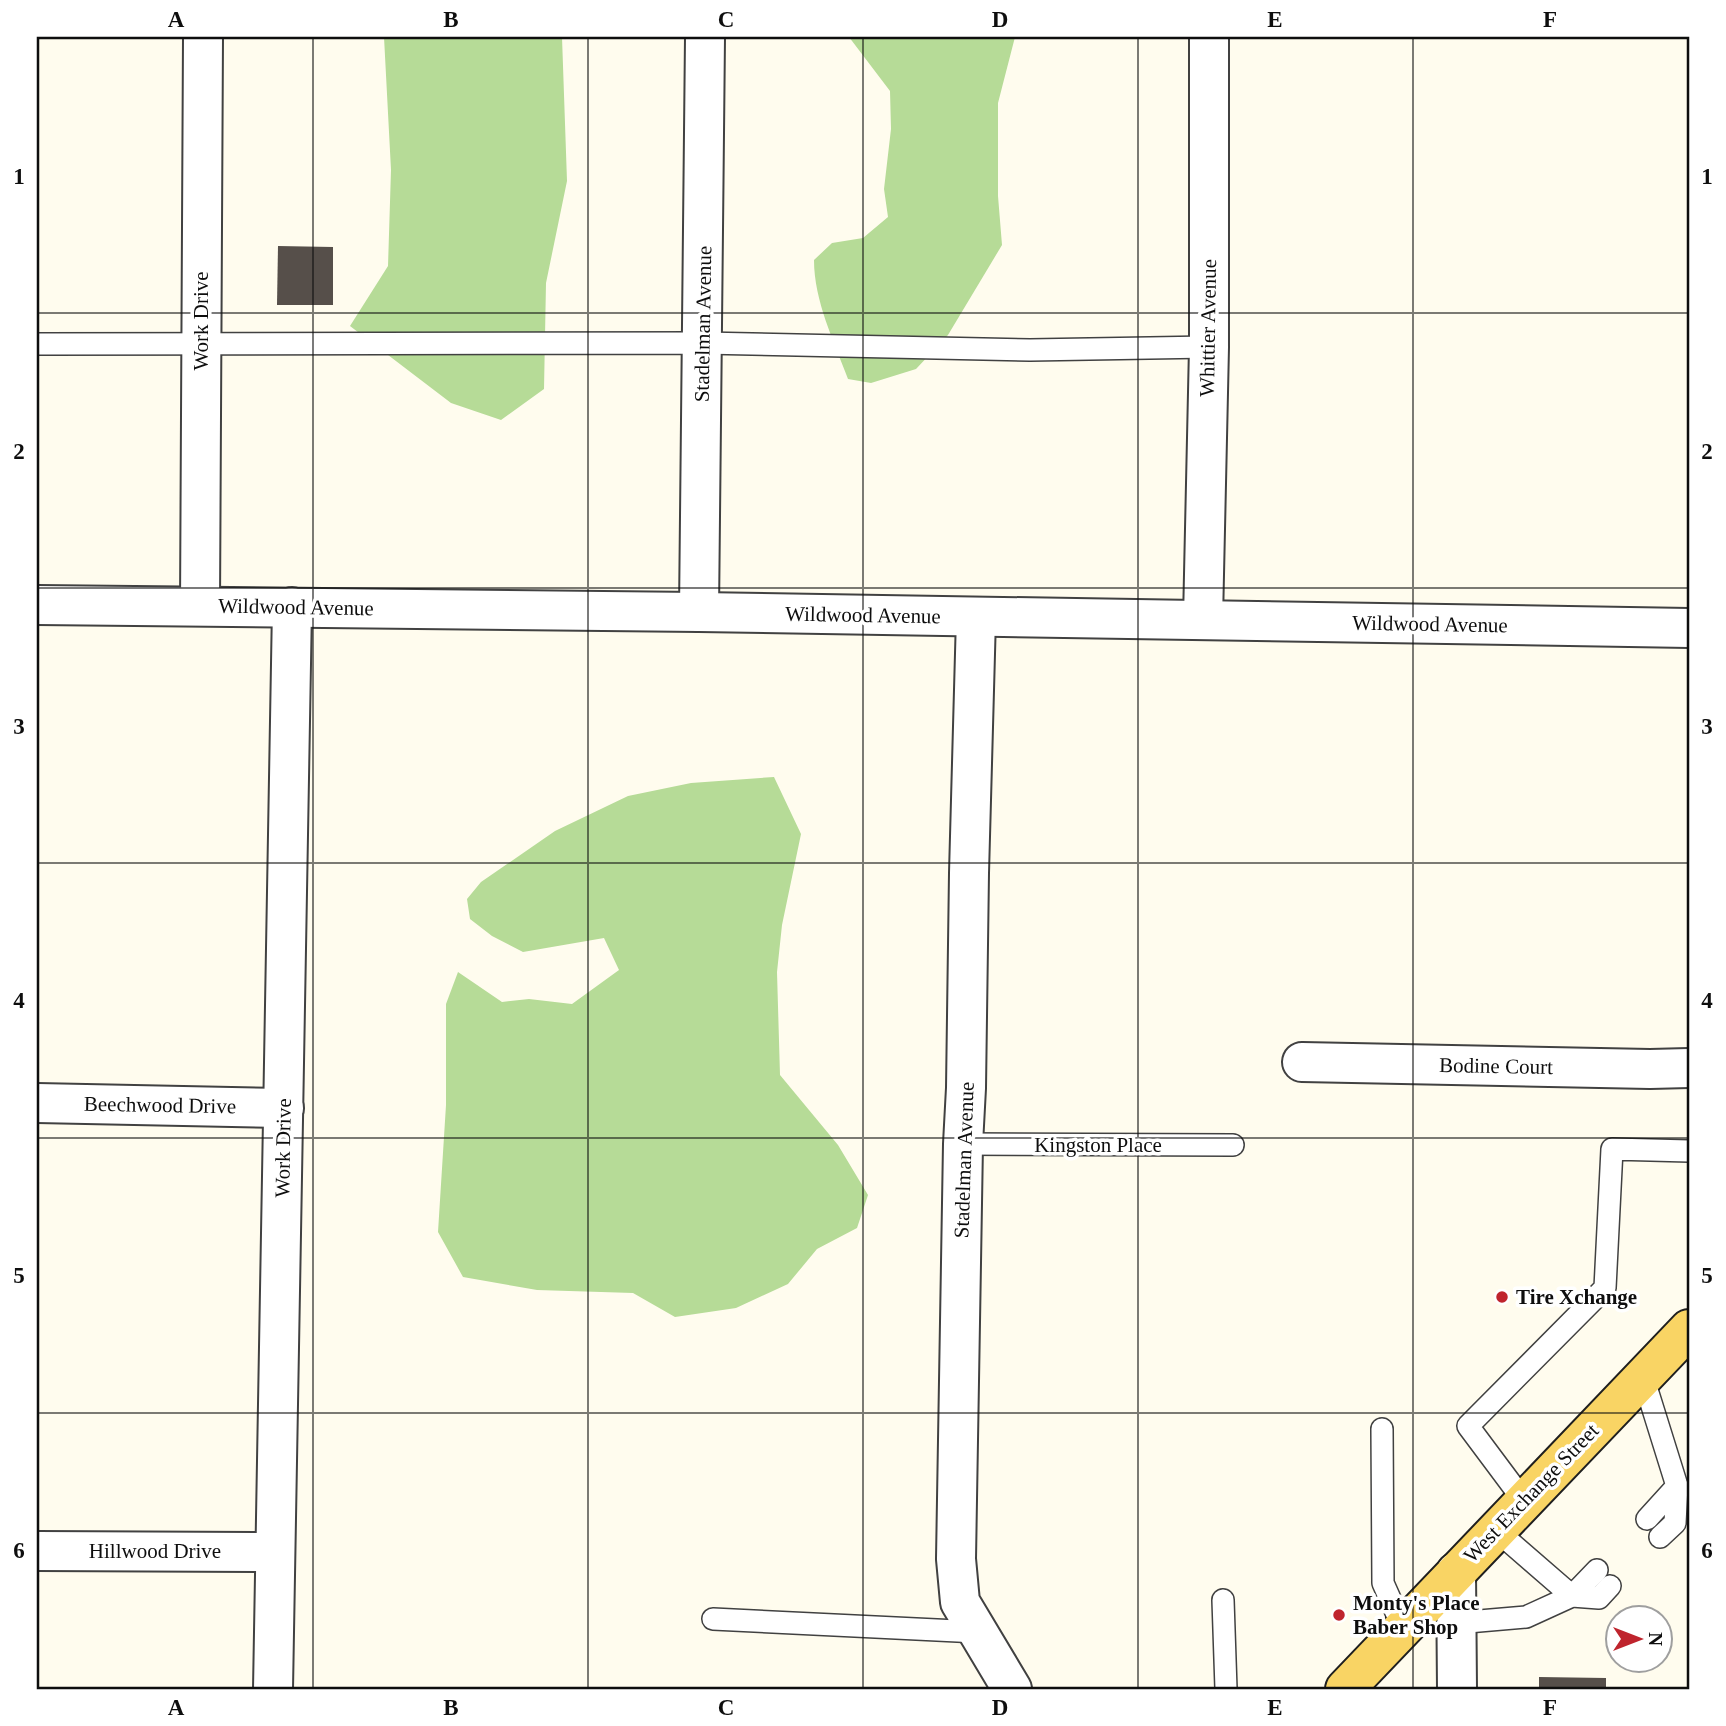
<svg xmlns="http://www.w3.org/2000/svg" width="1726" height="1726" font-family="Georgia,serif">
<rect width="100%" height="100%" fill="#fffcee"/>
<!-- forest -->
<g fill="#b6db97">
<polygon points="384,37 562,37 567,181 546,283 544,389 501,420 451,403 350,326 388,266 391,170"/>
<path d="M849 37H1015L998 103V196L1002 245 948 335 916 369 871 383 848 379C834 341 814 301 814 260L832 243 863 238 888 217 884 189 891 129 890 91Z"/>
<polygon points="774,777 801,834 782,925 777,972 780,1075 838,1145 868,1195 857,1228 817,1249 788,1284 736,1308 675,1317 633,1293 537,1290 463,1277 438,1232 446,1105 446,1004 458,972 502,1002 529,999 572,1004 619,970 604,938 523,952 492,936 470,919 467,899 481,882 555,831 628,796 691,783"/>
</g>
<!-- building -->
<g fill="#564f4a">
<polygon points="278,246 333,247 333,305 277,305"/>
<polygon points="1539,1677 1606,1678 1606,1689 1539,1689"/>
</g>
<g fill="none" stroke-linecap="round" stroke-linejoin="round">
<!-- lane casing -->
<g stroke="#414141" stroke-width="24">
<g id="lane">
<polyline points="37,344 703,343 1030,350 1209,347"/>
<polyline points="963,1144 1233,1145"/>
<polyline points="1643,1377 1677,1486 1647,1519"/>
<polyline points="1382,1429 1383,1583 1403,1628"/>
<polyline points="1524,1501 1468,1426 1605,1288 1612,1149 1689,1151"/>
<polyline points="1496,1530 1572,1596 1597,1570"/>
<polyline points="1660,1537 1675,1523 1677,1486"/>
<polyline points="1223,1600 1226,1689"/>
<polyline points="713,1619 978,1632"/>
<polyline points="1456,1623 1526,1617 1572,1596 1599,1598 1610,1586"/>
</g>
</g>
<!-- street casing -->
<g stroke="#414141" stroke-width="42">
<g id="street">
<polyline points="37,605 699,612 1689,628"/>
<polyline points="200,606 203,37"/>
<polyline points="699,612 705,37"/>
<polyline points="976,617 969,873 966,1088 963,1144 956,1559 960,1602 1012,1689"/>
<polyline points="1203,620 1209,347 1209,37"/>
<polyline points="1302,1062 1650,1069 1689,1068"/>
<polyline points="37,1103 284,1108"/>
<polyline points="37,1551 274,1552"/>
<polyline points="1456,1572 1457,1689"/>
<polyline points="273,1689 292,607"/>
</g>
</g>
<!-- primary casing -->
<g stroke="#1f1f1f" stroke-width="42">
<polyline id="primary" points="1345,1689 1689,1329"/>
</g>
<!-- lane -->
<use href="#lane" stroke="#fff" stroke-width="21"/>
<!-- street -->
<use href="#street" stroke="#fff" stroke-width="38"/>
<!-- primary -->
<use href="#primary" stroke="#f9d464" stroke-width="38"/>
</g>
<!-- grid -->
<path fill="none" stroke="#0e0e0e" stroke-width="2" stroke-opacity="0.55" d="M313 37V1689M588 37V1689M863 37V1689M1138 37V1689M1413 37V1689M37 313H1689M37 588H1689M37 863H1689M37 1138H1689M37 1413H1689"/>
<!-- markers -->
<g fill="#bf242d" stroke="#fff" stroke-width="2.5">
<circle cx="1502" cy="1297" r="7"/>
<circle cx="1339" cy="1615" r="7"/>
</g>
<g text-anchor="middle" stroke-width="7" stroke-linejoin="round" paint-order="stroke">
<!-- street labels -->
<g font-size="21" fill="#0e0e0e" stroke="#fff">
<text transform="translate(201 321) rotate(-90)" y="7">Work Drive</text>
<text transform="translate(703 324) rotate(-89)" y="7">Stadelman Avenue</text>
<text transform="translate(1208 328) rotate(-89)" y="7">Whittier Avenue</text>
<text transform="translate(296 607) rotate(1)" y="7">Wildwood Avenue</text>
<text transform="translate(863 615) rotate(1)" y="7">Wildwood Avenue</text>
<text transform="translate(1430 624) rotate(1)" y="7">Wildwood Avenue</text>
<text transform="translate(1496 1066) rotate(1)" y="7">Bodine Court</text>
<text transform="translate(160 1105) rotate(1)" y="7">Beechwood Drive</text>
<text x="1098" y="1152">Kingston Place</text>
<text transform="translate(283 1148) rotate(-89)" y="7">Work Drive</text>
<text transform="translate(964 1160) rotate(-88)" y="7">Stadelman Avenue</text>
<text transform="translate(1531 1493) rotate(-46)" y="7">West Exchange Street</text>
<text x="155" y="1558">Hillwood Drive</text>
</g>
<!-- poi labels -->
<g font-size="21" font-weight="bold" fill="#0e0e0e" stroke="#fff" text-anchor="start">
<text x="1516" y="1304">Tire Xchange</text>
<text x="1353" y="1610">Monty's Place<tspan x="1353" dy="24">Baber Shop</tspan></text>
</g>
</g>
<!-- border -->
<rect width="1726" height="1726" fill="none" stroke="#ffffff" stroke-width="77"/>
<!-- north arrow -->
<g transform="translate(1639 1639) rotate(90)"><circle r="33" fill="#ffffff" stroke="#9f9f9f" stroke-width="2"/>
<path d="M0-5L12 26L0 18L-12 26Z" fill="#bf242d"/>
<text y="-10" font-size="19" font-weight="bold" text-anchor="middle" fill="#0e0e0e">N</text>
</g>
<rect x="38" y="38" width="1650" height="1650" fill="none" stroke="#0e0e0e" stroke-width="2.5"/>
<g font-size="23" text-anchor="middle" font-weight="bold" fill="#0e0e0e">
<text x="176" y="27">A</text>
<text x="451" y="27">B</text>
<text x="726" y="27">C</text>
<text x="1000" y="27">D</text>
<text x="1275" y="27">E</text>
<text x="1550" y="27">F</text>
<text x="19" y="184">1</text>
<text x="1707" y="184">1</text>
<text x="19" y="459">2</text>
<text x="1707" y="459">2</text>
<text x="19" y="734">3</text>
<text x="1707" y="734">3</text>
<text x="19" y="1008">4</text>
<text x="1707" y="1008">4</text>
<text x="19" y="1283">5</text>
<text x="1707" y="1283">5</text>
<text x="19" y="1558">6</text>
<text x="1707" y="1558">6</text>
<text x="176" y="1715">A</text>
<text x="451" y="1715">B</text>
<text x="726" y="1715">C</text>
<text x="1000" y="1715">D</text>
<text x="1275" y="1715">E</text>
<text x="1550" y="1715">F</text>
</g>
</svg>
